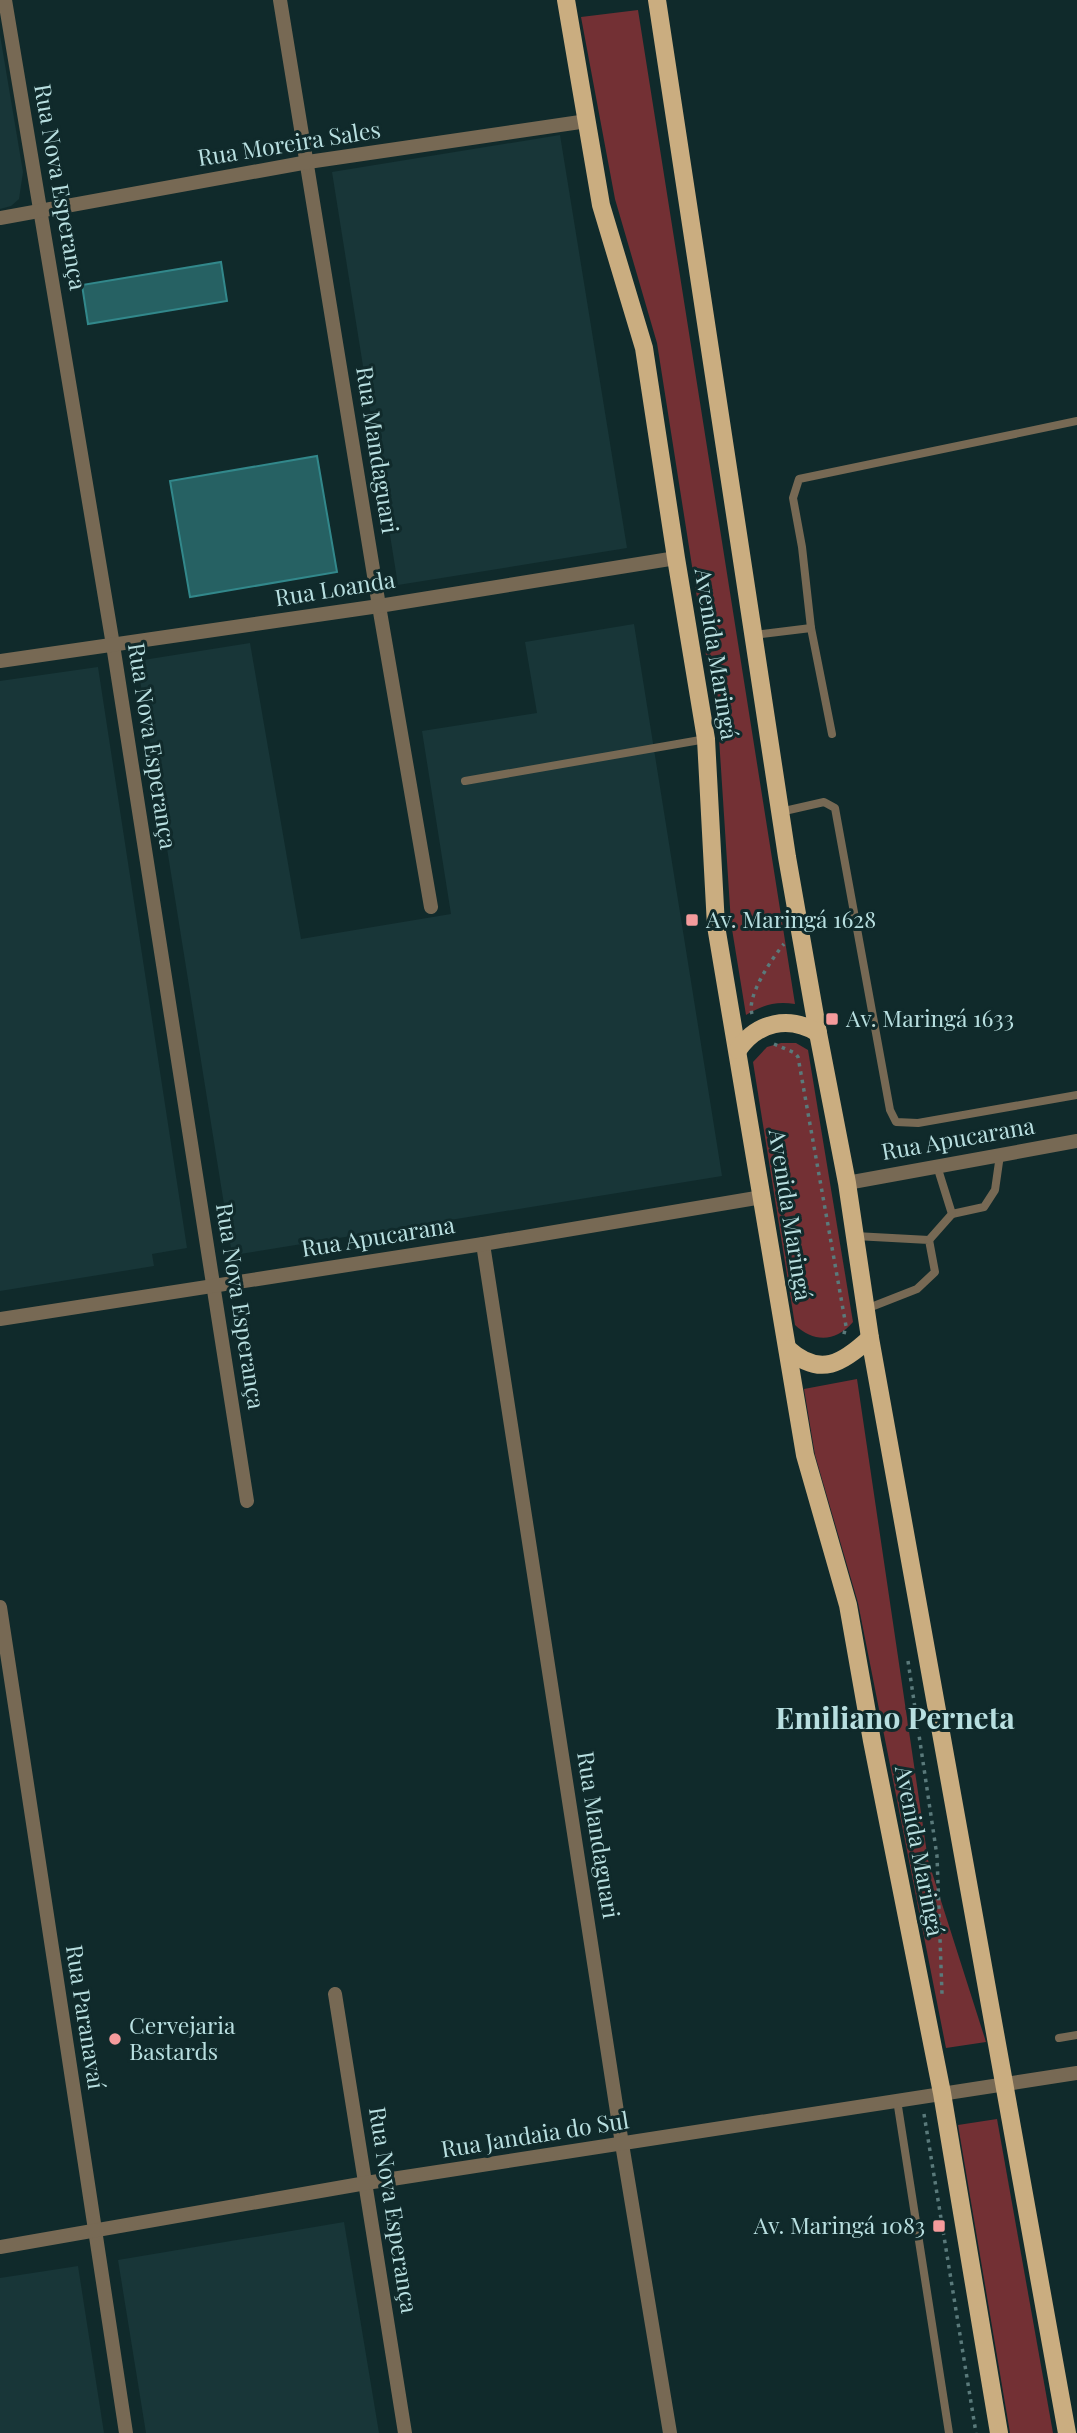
<svg xmlns="http://www.w3.org/2000/svg" width="1077" height="2433" font-family="'Playfair Display',serif">
<rect width="100%" height="100%" fill="#102a2b"/>
<!-- built -->
<g fill="#183638">
<polygon points="0,35 23,172 19,199 11,206 0,209"/>
<polygon points="560,135 627,548 398,585 332,172"/>
<polygon points="634,624 722,1176 240,1254 231,1248 137,661 250,643 301,939 451,914 422,731 537,713 525,642"/>
<polygon points="98,667 187,1248 152,1254 154,1266 0,1291 0,681"/>
<polygon points="344,2222 379,2433 146,2433 118,2260"/>
<polygon points="78,2266 104,2433 0,2433 0,2278"/>
</g>
<!-- green -->
<g fill="#733034">
<path d="M638 10 795 1004C775 1001 763 1005 746 1015L731 923 719 738 657 343 615 199 581 17Z"/>
<path d="M781 1043H796L808 1050 853 1322C836 1342 814 1343 795 1325L753 1062 767 1047Z"/>
<polygon points="857,1379 928,1860 986,2042 946,2048 858,1603 815,1455 804,1389"/>
<polygon points="997,2119 1053,2433 1010,2433 958,2125"/>
</g>
<!-- building -->
<g fill="#266163" stroke="#32888b" stroke-width="2">
<polygon points="221,262 227,301 88,324 82,285"/>
<polygon points="317,456 337,572 190,597 170,481"/>
</g>
<g fill="none" stroke-linecap="round" stroke-linejoin="round">
<!-- path -->
<g stroke="#5a7a7b" stroke-width="3.5" stroke-dasharray="3.5 5" stroke-linecap="butt">
<path d="M752 1014C746 996 773 957 784 944"/>
<polyline points="774,1044 795,1053 798,1057 846,1326 843,1338"/>
<polyline points="908,1661 937,1856 942,1994"/>
<polyline points="924,2114 976,2433"/>
</g>
<!-- lane -->
<g stroke="#776954" stroke-width="8">
<polyline points="811,628 832,734"/>
<polyline points="754,635 811,628 802,547 793,498 799,479 1077,421"/>
<polyline points="465,781 706,739"/>
<polyline points="780,812 824,802 835,808 890,1110 896,1122 918,1123 1077,1095"/>
<polyline points="952,1214 984,1207 995,1190 1000,1155"/>
<polyline points="855,1236 929,1240 935,1272 917,1289 866,1309"/>
<polyline points="929,1240 952,1214 937,1166"/>
<polyline points="1059,2038 1077,2035"/>
<polyline points="897,2100 949,2433"/>
</g>
<!-- street -->
<g stroke="#776954" stroke-width="14">
<polyline points="5,0 113,645 247,1501"/>
<polyline points="280,0 379,606 431,907"/>
<polyline points="0,218 308,162 587,121"/>
<polyline points="0,661 379,606 676,558"/>
<polyline points="847,1183 1077,1141"/>
<polyline points="483,1244 622,2144 670,2433"/>
<polyline points="0,1319 483,1244 762,1197"/>
<polyline points="0,1607 126,2433"/>
<polyline points="335,1994 405,2433"/>
<polyline points="0,2247 366,2183 1077,2073"/>
</g>
<!-- primary -->
<g stroke="#caad80" stroke-width="18">
<polyline points="566,0 601,205 644,348 676,558 706,739 716,926 805,1455 848,1605 872,1741 942,2093 999,2433"/>
<polyline points="657,0 787,857 818,1033 847,1183 870,1338 1067,2433"/>
<path d="M738 1050C757 1022 789 1015 818 1033"/>
<path d="M788 1349C820 1378 843 1363 870 1338"/>
</g>
</g>
<!-- markers -->
<g fill="#f59b9c" stroke="#102a2b" stroke-width="2.5">
<rect x="685" y="913" width="14" height="14" rx="3.5"/>
<rect x="825" y="1012" width="14" height="14" rx="3.5"/>
<circle cx="115" cy="2039" r="7"/>
<rect x="932" y="2219" width="14" height="14" rx="3.5"/>
</g>
<g text-anchor="middle" stroke-width="6" stroke-linejoin="round" paint-order="stroke">
<!-- street labels -->
<g font-size="23" fill="#b8dfe0" stroke="#102a2b">
<text transform="translate(289 144) rotate(-9)" y="8">Rua Moreira Sales</text>
<text transform="translate(60 187) rotate(80)" y="8">Rua Nova Esperança</text>
<text transform="translate(377 450) rotate(81)" y="8">Rua Mandaguari</text>
<text transform="translate(335 589) rotate(-9)" y="8">Rua Loanda</text>
<text transform="translate(716 654) rotate(81)" y="8">Avenida Maringá</text>
<text transform="translate(152 746) rotate(81)" y="8">Rua Nova Esperança</text>
<text transform="translate(958 1139) rotate(-10)" y="8">Rua Apucarana</text>
<text transform="translate(790 1215) rotate(81)" y="8">Avenida Maringá</text>
<text transform="translate(378 1237) rotate(-9)" y="8">Rua Apucarana</text>
<text transform="translate(240 1306) rotate(81)" y="8">Rua Nova Esperança</text>
<text transform="translate(598 1835) rotate(81)" y="8">Rua Mandaguari</text>
<text transform="translate(919 1851) rotate(79)" y="8">Avenida Maringá</text>
<text transform="translate(85 2017) rotate(81)" y="8">Rua Paranavaí</text>
<text transform="translate(535 2135) rotate(-9)" y="8">Rua Jandaia do Sul</text>
<text transform="translate(393 2210) rotate(81)" y="8">Rua Nova Esperança</text>
</g>
<!-- poi labels -->
<g font-size="23" fill="#b8dfe0" stroke="#102a2b" text-anchor="start">
<text x="706" y="928">Av. Maringá 1628</text>
<text x="846" y="1027">Av. Maringá 1633</text>
<text x="129" y="2034">Cervejaria<tspan x="129" dy="26">Bastards</tspan></text>
<text x="925" y="2234" text-anchor="end">Av. Maringá 1083</text>
</g>
<!-- district labels -->
<g font-size="30" font-weight="bold" fill="#b8dfe0" stroke="#102a2b">
<text x="895" y="1729">Emiliano Perneta</text>
</g>
</g>
</svg>
